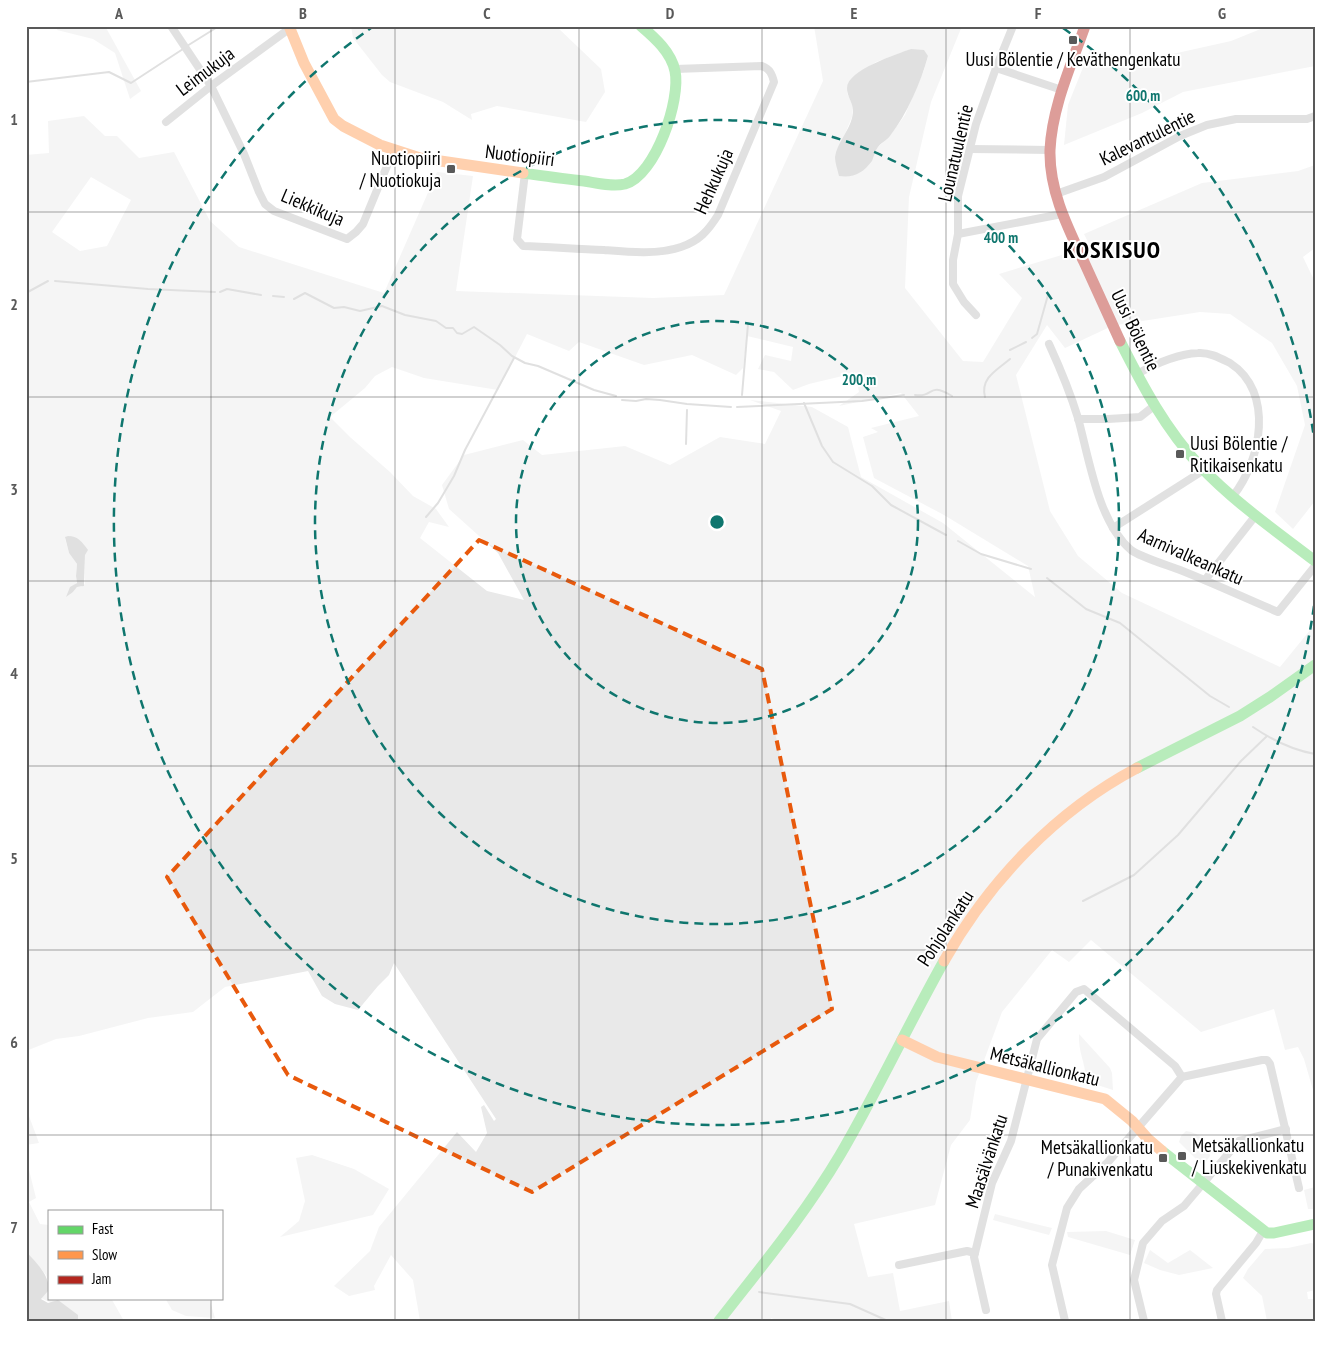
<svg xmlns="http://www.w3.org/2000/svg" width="1341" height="1347" font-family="'PT Sans Narrow',sans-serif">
<rect width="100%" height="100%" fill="#fff"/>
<!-- green -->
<g fill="#e9e9e9" fill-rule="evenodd">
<polygon points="58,26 105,26 141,91 130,99 115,53 93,39 57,30"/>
<polygon points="351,26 556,26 601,69 605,92 586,122 497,106 471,114 472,120 443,102 390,82 382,75 353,38"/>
<path d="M814 26H962L931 102 909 197 905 288 963 361 983 362 1022 298 999 274 1075 251 1089 244 1084 234 1202 183 1298 171 1315 165V248L1303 257 1315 282V501L1293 529 1275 512 1305 425 1297 386 1272 343 1230 314 1200 312 1117 325 1110 327 1065 348 1047 325 1016 375 1050 511 1078 556 1122 593 1280 667 1315 624V1097L1304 1059 1298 1047 1285 1050 1274 1009 1201 1032 1091 940 1069 962 1052 950 1002 1012 976 1082 970 1120 951 1145 935 1205 854 1224 868 1277 893 1273 900 1311 949 1301 952 1321H779L771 1318 770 1321H420L413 1280 391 1255 374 1286 375 1290 349 1296 334 1286 370 1251 379 1227 457 1132 476 1152 487 1133 481 1107 484 1105 494 1121 496 1119 394 963 389 975 378 986 358 1010 335 1004 322 996 308 971 225 987 193 1012 148 1018 79 1036 56 1039 26 1051V155L49 153 48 121 84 116 105 136H117L139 158 174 152 210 221 239 247 384 293 437 172 473 176 456 291 653 298 724 295 823 81ZM911 49 928 56 924 70 905 115 889 137 878 147 871 161 835 158 852 117 853 105 847 93 851 79 876 62ZM91 177 131 200 107 246 80 251 52 232ZM527 334 569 351 579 342 644 365 692 355 736 375 743 368 747 336 793 347 791 361 765 355 758 369 774 372 793 390 809 384 855 373 859 392 839 406 901 393 919 416 871 428 878 432 863 437 874 478 944 515 1028 566 1035 597 943 523 861 477 848 427 812 407 750 400 781 411 765 444 720 437 670 465 625 446 542 455 523 440 464 455 442 485 449 509 498 553 524 600 487 591 420 538 429 522 449 527 436 509 413 496 390 472 350 437 330 417 365 388 375 376 392 367 424 378 498 390ZM65 538 85 555V584L81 587H77L73 592 68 594 77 582 76 576 77 564 69 553Z"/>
<polygon points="1268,26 1315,26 1315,66 1183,92 1142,113 1064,145 1068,105 1090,50 1141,61 1231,41"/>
<path d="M1079 1034 1110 1068 1112 1073 1113 1090 1091 1083 1086 1079C1085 1061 1078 1052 1079 1034Z"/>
<polygon points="26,1108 39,1143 26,1145"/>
<path d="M1186 1131C1200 1133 1208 1142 1210 1156L1203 1166 1179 1142 1181 1136Z"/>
<polygon points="312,1155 354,1169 389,1189 373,1215 280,1237 299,1221 305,1201 296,1158"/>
<polygon points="26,1158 36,1198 29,1202 40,1224 49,1225 49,1284 46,1275 26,1251"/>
<polygon points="1315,1187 1315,1209 1308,1209 1304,1190"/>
<polygon points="995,1214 1052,1228 1049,1235 993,1220"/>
<polygon points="1106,1231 1135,1240 1130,1255 1068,1237 1067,1232"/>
<polygon points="1311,1243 1315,1244 1315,1290 1307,1292 1308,1299 1315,1299 1315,1321 1267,1321 1262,1296 1243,1278 1248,1269 1265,1249 1288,1248"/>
<polygon points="1150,1250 1168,1263 1190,1250 1213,1268 1179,1275 1160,1270 1144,1263"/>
<polygon points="49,1290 49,1298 111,1298 124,1321 78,1321 77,1315 41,1298"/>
<polygon points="165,1298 209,1298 215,1318 186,1316 172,1310"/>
</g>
<!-- water -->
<g fill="#bbb">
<path d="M911 49 924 50 928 56C921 82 907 114 890 136 887 140 882 142 878 147 875 151 874 156 872 161 863 173 854 178 839 176 838 171 835 163 835 157 837 143 849 131 852 118 856 104 847 99 847 88 847 70 897 54 911 49Z"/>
<path d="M68 536C78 536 82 542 88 550L85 555 84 586 77 587 73 592 66 597 70 587 77 583 76 576 77 564 69 553 65 537Z"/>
<path d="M26 1251C36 1263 49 1274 49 1290L41 1299 48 1303 58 1300 78 1315V1321H26Z"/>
</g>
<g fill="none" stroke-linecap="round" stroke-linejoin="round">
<!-- stream -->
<g stroke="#bbb" stroke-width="2">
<polyline points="187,46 219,26"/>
<polyline points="26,82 109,72 131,83 183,49"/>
<polyline points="55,281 148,289 215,292"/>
<polyline points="220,292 227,289 261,295"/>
<polyline points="26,293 48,281"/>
<polyline points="273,296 284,297"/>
<polyline points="294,299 305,293 334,308 344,307 360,311 382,306 405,315 436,321 446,328 453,328 457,333 462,334 474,327 500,345 512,356 525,363 538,366 594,390 616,396"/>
<polyline points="1032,338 1037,334 1048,295"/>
<polyline points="1010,350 1026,342"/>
<polyline points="742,395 748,324"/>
<path d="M915 395C935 398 927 381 952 396"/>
<path d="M985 397C980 378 997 370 1010 359"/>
<polyline points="622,400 636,401 646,399 660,400 687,404 731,407"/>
<polyline points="804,403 822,446 833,462 872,486 891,505 946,535"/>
<polyline points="737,407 862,401 904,395"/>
<polyline points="686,444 687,410"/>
<polyline points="426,517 438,503 454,476 465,450 514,358"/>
<polyline points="958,541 981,554 1031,569"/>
<polyline points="1047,578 1086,609 1120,623 1210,696 1229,707"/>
<path d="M1253 727C1272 740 1292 750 1315 754"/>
<polyline points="1083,901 1134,875 1178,835 1241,761 1267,736"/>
<polyline points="759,1292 850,1304 888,1321"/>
</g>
<!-- street -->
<g stroke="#bdbdbd" stroke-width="8">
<polyline points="171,26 211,86 244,154 259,192 265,204 274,211 347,239 356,232 363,224 394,149"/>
<polyline points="996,68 1062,90"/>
<polyline points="166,122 211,86 289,29"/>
<polyline points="970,149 1050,150"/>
<path d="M525 173 517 239 523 246C550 247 577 249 604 250 628 252 657 255 681 247 699 241 708 231 718 215L774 82C772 74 770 69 762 66L675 69"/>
<polyline points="1056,194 1104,177 1180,136 1207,125 1236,119 1307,119 1315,116"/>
<polyline points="958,234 1062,214"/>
<polyline points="976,315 964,302 953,284 953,260 958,234 958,196 976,124 996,68 1013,26"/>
<path d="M1049 344C1060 368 1070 392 1078 418 1089 458 1098 522 1131 550 1140 557 1167 565 1180 570 1213 583 1245 598 1278 612L1315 566"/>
<path d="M1137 374C1155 364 1176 354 1198 353 1209 352 1220 358 1230 363 1275 392 1261 461 1233 496"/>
<polyline points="1078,419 1108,419 1140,417 1154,406"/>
<polyline points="1113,528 1204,470"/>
<polyline points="1205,580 1256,515"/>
<polyline points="899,1265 967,1251 975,1253"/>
<polyline points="986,1310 974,1257 992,1183 1011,1141 1037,1039 1076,992 1084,989 1175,1066 1182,1077"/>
<polyline points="1065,1321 1052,1265 1067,1208 1079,1189 1108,1162 1182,1077 1262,1060 1267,1060 1270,1064 1299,1188"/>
<polyline points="1144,1321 1134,1280 1143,1243 1162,1221 1184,1206 1239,1141 1286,1129"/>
<polyline points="1222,1321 1216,1294 1217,1290 1256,1243 1263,1231"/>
</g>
<!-- fast -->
<g stroke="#63d668" stroke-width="11">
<path d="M523 173C544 176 564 179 584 181 597 183 612 187 625 184 656 175 681 99 675 71 671 52 655 38 641 26"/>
<path d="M1120 341C1142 385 1166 430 1200 466 1234 502 1276 531 1315 561"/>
<polyline points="1137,768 1240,716 1270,697 1315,665"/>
<polyline points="1162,1151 1267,1233 1274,1233 1315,1224"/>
<path d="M719 1321C761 1267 805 1214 840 1155 877 1092 908 1025 944 961"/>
</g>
<!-- slow -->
<g stroke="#ff974d" stroke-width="11">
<polyline points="289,26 304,63 334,119 343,126 380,145 420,158 523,173"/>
<path d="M944 961C989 881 1056 811 1137 768"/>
<polyline points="902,1040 937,1057 1105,1099 1132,1121 1148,1139 1162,1151"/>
</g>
<!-- jam -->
<path stroke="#b3261e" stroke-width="11" d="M1085 26C1071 66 1052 107 1050 150 1049 190 1067 226 1084 262 1096 288 1108 315 1120 341"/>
</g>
<!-- marked area -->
<path d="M0 0H1341V1347H0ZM479 540 762 669 832 1009 532 1192 288 1075 167 877Z" fill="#fff" fill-opacity=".55" fill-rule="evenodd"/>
<path fill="none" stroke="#e8590c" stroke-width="4" stroke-dasharray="10 6" stroke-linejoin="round" d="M479 540 762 669 832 1009 532 1192 288 1075 167 877Z"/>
<!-- grid -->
<path fill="none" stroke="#595959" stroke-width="1" stroke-opacity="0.55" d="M211 26V1211M395 26V1321M579 26V1321M762 26V1321M946 26V1321M1130 26V1321M26 212H1315M26 397H1315M26 581H1315M26 766H1315M26 950H1315M26 1135H1315M211 1298V1321"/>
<!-- distance rings -->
<g fill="none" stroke="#0f766e" stroke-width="2.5" stroke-dasharray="9 6">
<circle cx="717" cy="522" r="201"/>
<circle cx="717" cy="522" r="402"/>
<path d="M1314 606A603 603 0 1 1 371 28M1063 28A603 603 0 0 1 1314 438"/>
</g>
<!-- markers -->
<g fill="#595959" stroke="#fff" stroke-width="2">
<rect x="1068" y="35" width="10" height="10" rx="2.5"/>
<rect x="446" y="164" width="10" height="10" rx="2.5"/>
<rect x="1175" y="449" width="10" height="10" rx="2.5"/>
<rect x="1177" y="1151" width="10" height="10" rx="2.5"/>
<rect x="1158" y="1153" width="10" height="10" rx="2.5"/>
</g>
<g text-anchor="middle" stroke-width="4" stroke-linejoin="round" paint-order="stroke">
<!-- poi labels -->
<g font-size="19" fill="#000" stroke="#fff" text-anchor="end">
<text x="1073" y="66" text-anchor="middle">Uusi Bölentie / Keväthengenkatu</text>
<text x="441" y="165">Nuotiopiiri<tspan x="441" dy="22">/ Nuotiokuja</tspan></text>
<text x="1190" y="450" text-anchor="start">Uusi Bölentie /<tspan x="1190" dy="22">Ritikaisenkatu</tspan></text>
<text x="1192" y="1152" text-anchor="start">Metsäkallionkatu<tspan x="1192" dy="22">/ Liuskekivenkatu</tspan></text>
<text x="1153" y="1154">Metsäkallionkatu<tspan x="1153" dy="22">/ Punakivenkatu</tspan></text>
</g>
<!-- street labels -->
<g font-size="19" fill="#000" stroke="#fff">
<text transform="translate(205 71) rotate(-37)" y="7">Leimukuja</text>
<text transform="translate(1147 137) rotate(-26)" y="7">Kalevantulentie</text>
<text transform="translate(955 153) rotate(-77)" y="7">Lounatuulentie</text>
<text transform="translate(520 155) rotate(7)" y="7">Nuotiopiiri</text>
<text transform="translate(713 181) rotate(-66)" y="7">Hehkukuja</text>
<text transform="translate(313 207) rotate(23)" y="7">Liekkikuja</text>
<text transform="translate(1136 330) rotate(64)" y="7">Uusi Bölentie</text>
<text transform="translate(1191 556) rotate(24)" y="7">Aarnivalkeankatu</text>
<text transform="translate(945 928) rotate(-57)" y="7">Pohjolankatu</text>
<text transform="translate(1045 1066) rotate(14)" y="7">Metsäkallionkatu</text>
<text transform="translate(986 1161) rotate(-72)" y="7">Maasälvänkatu</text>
</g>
<!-- district labels -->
<g font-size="24" font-weight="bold" letter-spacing="1" fill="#000" stroke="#fff">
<text x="1112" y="258">KOSKISUO</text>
</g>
</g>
<circle cx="717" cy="522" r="8" fill="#0f766e" stroke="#fff" stroke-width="2.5"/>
<g font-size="15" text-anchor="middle" font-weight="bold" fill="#0f766e" stroke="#fff" stroke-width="4" stroke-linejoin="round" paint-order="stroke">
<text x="1143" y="101">600 m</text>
<text x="1001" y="243">400 m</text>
<text x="859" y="385">200 m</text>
</g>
<!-- border -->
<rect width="1341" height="1347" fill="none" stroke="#ffffff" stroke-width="55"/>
<!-- legend -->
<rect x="48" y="1210" width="175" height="90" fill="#ffffff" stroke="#999999"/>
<rect x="58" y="1226" width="25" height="8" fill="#63d668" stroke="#999999"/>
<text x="92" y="1234" font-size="15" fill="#000000">Fast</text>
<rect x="58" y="1251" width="25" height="8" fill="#ff974d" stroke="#999999"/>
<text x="92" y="1260" font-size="15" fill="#000000">Slow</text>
<rect x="58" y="1276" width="25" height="8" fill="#b3261e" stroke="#999999"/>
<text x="92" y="1284" font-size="15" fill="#000000">Jam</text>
<rect x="28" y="28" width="1286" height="1292" fill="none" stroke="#595959" stroke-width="2"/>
<g font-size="16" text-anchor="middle" font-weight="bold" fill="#595959">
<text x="119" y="19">A</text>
<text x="303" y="19">B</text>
<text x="487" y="19">C</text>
<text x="670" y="19">D</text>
<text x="854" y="19">E</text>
<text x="1038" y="19">F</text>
<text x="1222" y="19">G</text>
<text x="14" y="125">1</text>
<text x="14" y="310">2</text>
<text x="14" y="495">3</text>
<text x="14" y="679">4</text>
<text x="14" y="864">5</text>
<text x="14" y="1048">6</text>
<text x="14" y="1233">7</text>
</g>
</svg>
